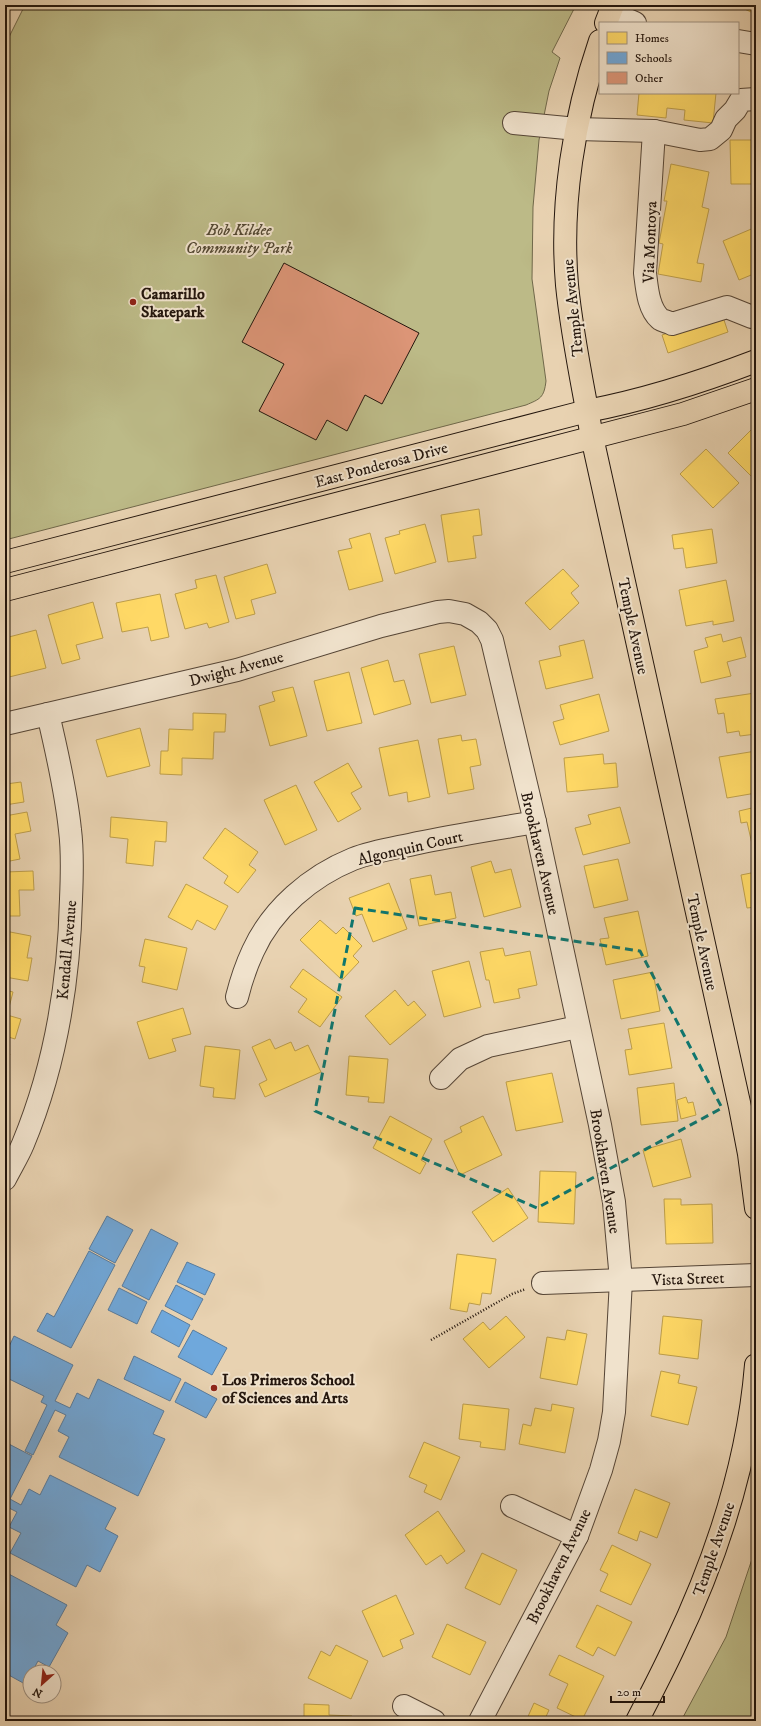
<svg xmlns="http://www.w3.org/2000/svg" width="761" height="1726" font-family="'IM FELL DW Pica',serif">
<rect width="100%" height="100%" fill="#e8d2b1"/>
<filter id="stains"><feTurbulence type="fractalNoise" baseFrequency=".005" numOctaves="4"/><feColorMatrix values="0 0 0 0 .2 0 0 0 0 .09 0 0 0 0 .02 0 0 0 .5 -.17"/></filter>
<radialGradient id="worn" r=".72"><stop offset=".6" stop-color="#630" stop-opacity="0"/><stop offset="1" stop-color="#630" stop-opacity=".3"/></radialGradient>
<!-- green -->
<g fill="#bcba87" stroke="#70684a">
<path d="M25 5H576L552 52 560 58 549 91 539 140 533 207 532 279 546 381C544 398 540 399 526 405L5 540V45Z"/>
<polygon points="756,1547 756,1721 681,1721 726,1637"/>
</g>
<!-- homes -->
<g fill="#ffd966" stroke="#bd9e4b">
<polygon points="736,5 756,5 756,16 751,12"/>
<polygon points="639,93 716,93 713,123 684,120 685,110 667,108 666,118 637,115"/>
<polygon points="730,140 756,140 756,184 731,184"/>
<polygon points="671,164 709,172 702,207 709,209 697,263 704,264 701,282 658,274 663,244 659,243 667,201 664,201"/>
<polygon points="756,227 756,273 739,280 723,241"/>
<polygon points="722,314 728,332 668,353 662,335"/>
<polygon points="753,428 756,431 756,481 728,453"/>
<polygon points="706,449 739,483 713,508 680,474"/>
<polygon points="479,509 482,535 473,536 476,558 448,562 441,515"/>
<polygon points="425,524 436,562 395,574 385,538 400,534 399,531"/>
<polygon points="712,529 717,563 686,568 683,548 674,549 672,535"/>
<polygon points="370,533 383,581 349,590 338,551 352,548 349,539"/>
<polygon points="267,564 276,593 251,600 255,614 236,619 224,577"/>
<polygon points="563,569 579,586 571,593 579,603 550,630 525,603"/>
<polygon points="216,575 229,622 209,628 207,623 185,629 175,594 197,588 195,580"/>
<polygon points="726,580 734,621 713,625 713,621 686,626 679,590"/>
<polygon points="160,594 169,637 151,641 148,627 122,632 116,603"/>
<polygon points="93,602 103,638 76,645 80,659 62,664 48,615"/>
<polygon points="36,630 46,668 5,678 5,638"/>
<polygon points="721,634 723,642 741,637 746,657 727,662 731,676 701,683 694,651 708,647 705,638"/>
<polygon points="584,640 593,678 546,689 539,661 561,656 559,646"/>
<polygon points="454,646 466,695 431,703 419,654"/>
<polygon points="388,660 394,682 404,680 411,704 374,715 361,668"/>
<polygon points="349,672 362,723 327,731 314,681"/>
<polygon points="293,687 307,736 270,746 259,706 275,701 272,692"/>
<polygon points="755,693 756,734 740,736 739,731 727,733 724,713 718,714 715,699"/>
<polygon points="599,694 609,731 560,745 553,722 564,719 560,705"/>
<polygon points="193,713 226,714 225,732 214,732 213,759 182,758 182,775 160,774 161,751 168,751 169,729 193,730"/>
<polygon points="140,728 150,766 107,777 96,740"/>
<polygon points="461,735 462,741 476,739 481,765 470,767 474,789 448,794 438,739"/>
<polygon points="418,740 430,797 408,802 407,792 389,796 379,748"/>
<polygon points="756,751 756,793 727,798 719,757"/>
<polygon points="603,754 604,764 616,763 618,787 567,792 564,758"/>
<polygon points="348,763 362,787 351,793 361,809 338,822 314,782"/>
<polygon points="5,779 6,784 21,782 24,802 5,805"/>
<polygon points="296,785 317,830 285,845 264,800"/>
<polygon points="620,807 630,843 583,855 575,828 591,824 588,815"/>
<polygon points="756,807 756,843 752,844 747,822 741,823 739,811"/>
<polygon points="27,812 31,831 15,834 20,859 5,862 5,816"/>
<polygon points="111,817 167,822 166,842 155,841 153,866 126,863 128,839 110,837"/>
<polygon points="225,828 258,852 249,865 256,870 238,893 224,883 228,876 203,858"/>
<polygon points="618,859 628,900 594,908 584,866"/>
<polygon points="491,861 495,873 511,869 521,907 484,917 471,867"/>
<polygon points="33,871 34,890 19,890 20,916 5,916 5,872"/>
<polygon points="756,872 756,907 747,908 741,875"/>
<polygon points="431,875 435,895 451,892 456,918 419,926 410,879"/>
<polygon points="389,883 407,929 373,942 362,914 356,916 349,898"/>
<polygon points="186,884 228,906 215,930 197,920 192,930 168,917"/>
<polygon points="638,911 648,956 606,965 600,939 609,938 604,918"/>
<polygon points="320,920 336,934 343,927 362,946 353,956 359,962 342,980 300,940"/>
<polygon points="5,931 31,936 27,958 32,958 28,981 5,977"/>
<polygon points="145,939 187,948 177,990 142,982 145,967 139,966"/>
<polygon points="503,948 505,956 530,951 537,985 518,989 520,998 494,1003 489,980 486,980 480,952"/>
<polygon points="469,961 481,1007 444,1017 432,971"/>
<polygon points="303,969 342,997 320,1027 298,1012 307,999 290,987"/>
<polygon points="653,972 660,1011 621,1019 613,980"/>
<polygon points="5,990 13,992 7,1015 21,1019 15,1039 5,1036"/>
<polygon points="395,990 408,1006 414,1001 426,1015 390,1045 365,1016"/>
<polygon points="183,1008 191,1034 172,1039 176,1051 149,1059 137,1022"/>
<polygon points="664,1023 672,1068 629,1075 625,1050 632,1049 628,1029"/>
<polygon points="270,1039 275,1049 291,1042 295,1051 308,1045 321,1072 265,1097 259,1084 267,1080 252,1047"/>
<polygon points="205,1046 240,1050 235,1099 213,1097 214,1088 200,1086"/>
<polygon points="5,1052 10,1054 5,1065"/>
<polygon points="349,1056 388,1059 384,1103 368,1102 369,1097 346,1095"/>
<polygon points="552,1073 563,1122 516,1131 506,1082"/>
<polygon points="674,1083 678,1121 641,1125 637,1088"/>
<polygon points="686,1097 688,1103 693,1102 696,1115 681,1119 677,1100"/>
<polygon points="390,1116 432,1139 421,1160 426,1163 420,1174 373,1148"/>
<polygon points="483,1116 502,1155 460,1175 444,1141 462,1132 460,1127"/>
<polygon points="681,1139 691,1177 653,1187 643,1150"/>
<polygon points="540,1171 576,1172 574,1224 538,1222"/>
<polygon points="508,1188 528,1218 493,1242 472,1212"/>
<polygon points="664,1199 681,1199 681,1205 712,1204 713,1243 666,1244"/>
<polygon points="457,1254 496,1259 491,1294 482,1293 480,1305 469,1303 467,1312 450,1309"/>
<polygon points="506,1316 525,1337 489,1368 463,1339 483,1322 490,1330"/>
<polygon points="663,1316 702,1320 698,1359 659,1354"/>
<polygon points="567,1330 587,1334 577,1385 540,1378 547,1337 565,1340"/>
<polygon points="661,1371 680,1375 678,1383 697,1387 688,1425 651,1416"/>
<polygon points="463,1404 509,1409 505,1450 480,1447 481,1442 459,1439"/>
<polygon points="552,1404 574,1408 565,1453 519,1444 523,1424 531,1426 535,1408 551,1411"/>
<polygon points="424,1442 460,1457 441,1500 424,1492 427,1485 409,1477"/>
<polygon points="635,1489 670,1503 657,1538 640,1531 637,1541 618,1533"/>
<polygon points="438,1511 465,1551 447,1564 441,1555 426,1565 405,1535"/>
<polygon points="612,1545 651,1564 631,1605 600,1591 608,1574 600,1570"/>
<polygon points="482,1553 517,1570 500,1605 465,1588"/>
<polygon points="396,1595 414,1634 400,1640 403,1648 383,1657 362,1611"/>
<polygon points="597,1605 632,1622 615,1656 598,1647 593,1656 576,1647"/>
<polygon points="447,1624 486,1642 470,1675 432,1657"/>
<polygon points="336,1645 368,1661 351,1699 308,1678 321,1651 330,1656"/>
<polygon points="559,1655 604,1676 582,1720 557,1708 568,1684 549,1675"/>
<polygon points="534,1703 549,1710 544,1721 526,1721"/>
<polygon points="304,1704 329,1705 329,1715 352,1716 352,1721 304,1721"/>
</g>
<!-- schools -->
<g fill="#6fa8dc" stroke="#587c9e">
<polygon points="107,1216 133,1230 115,1263 89,1249"/>
<polygon points="151,1229 178,1243 149,1300 122,1286"/>
<polygon points="89,1251 115,1265 71,1348 37,1331 47,1313 54,1317"/>
<polygon points="187,1262 215,1274 205,1295 177,1282"/>
<polygon points="176,1285 203,1299 192,1320 165,1306"/>
<polygon points="119,1288 147,1302 137,1324 108,1310"/>
<polygon points="162,1310 190,1325 179,1347 151,1332"/>
<polygon points="193,1330 227,1348 212,1375 178,1357"/>
<polygon points="14,1336 73,1365 55,1401 70,1408 77,1393 89,1399 98,1379 164,1411 153,1434 165,1439 138,1496 59,1457 69,1437 58,1431 66,1415 55,1410 33,1455 25,1451 47,1405 41,1402 44,1396 5,1377 5,1355"/>
<polygon points="134,1356 181,1379 170,1401 124,1379"/>
<polygon points="185,1382 217,1399 206,1418 175,1402"/>
<polygon points="5,1442 32,1456 10,1499 21,1505 29,1489 40,1495 50,1475 116,1508 105,1529 118,1536 100,1572 87,1565 76,1587 10,1553 21,1533 9,1527 17,1512 7,1507 5,1510"/>
<polygon points="5,1572 67,1605 56,1625 68,1633 49,1667 38,1661 32,1672 30,1672 25,1684 5,1673"/>
</g>
<!-- building -->
<polygon fill="#dc9577" stroke="#24160d" points="284,263 419,333 382,404 365,395 347,431 327,420 316,440 259,411 284,364 242,342"/>
<g fill="none" stroke-linecap="round" stroke-linejoin="round">
<!-- minor casing -->
<g stroke="#554536" stroke-width="24">
<g id="minor">
<polyline points="610,12 635,23"/>
<polyline points="738,41 756,44"/>
<polyline points="514,123 577,129 654,131 700,140 710,139 721,130 726,119 735,110 741,100 756,99"/>
<path d="M654 131 645 273C647 288 648 308 660 319 663 321 669 322 672 324L727 307 752 317 756 316"/>
<polyline points="5,724 237,670 381,626 438,612 449,611 465,614 479,622 487,630 492,640 535,822 600,1125 614,1202 621,1280 614,1412 609,1441 601,1470 577,1536 480,1721"/>
<path d="M237 997C241 981 246 966 253 951 272 909 311 876 353 859 374 851 396 848 418 843 457 835 496 829 535 822"/>
<polyline points="441,1078 460,1059 488,1046 578,1027"/>
<path d="M5 1179C11 1167 18 1156 23 1144 55 1067 69 982 71 899 72 876 73 853 70 830 66 791 57 752 48 714"/>
<polyline points="543,1283 756,1275"/>
<polyline points="512,1506 577,1536"/>
<polyline points="404,1706 434,1721"/>
</g>
</g>
<!-- major casing -->
<g stroke="#24160d" stroke-width="24">
<g id="major">
<polyline points="606,23 613,5"/>
<path d="M600 41C574 117 560 204 567 285 572 336 583 386 592 437L740 1107 749 1154 756 1208"/>
<path d="M5 562 587 411C645 400 701 382 756 361"/>
<polyline points="5,590 683,414 756,389"/>
<path d="M637 1721C650 1696 663 1671 675 1645 717 1557 748 1463 756 1365"/>
</g>
</g>
<!-- path -->
<polyline stroke="#24160d" stroke-width="2.5" stroke-dasharray="1 2" stroke-linecap="butt" points="431,1340 512,1294 526,1289"/>
<!-- minor -->
<use href="#minor" stroke="#f0e2cc" stroke-width="22"/>
<!-- major -->
<use href="#major" stroke="#e8d2b1" stroke-width="22"/>
</g>
<!-- marked area -->
<path fill="none" stroke="#0f766e" stroke-width="3" stroke-dasharray="8 5" stroke-linejoin="round" d="M355 908 640 951 722 1108 537 1208 315 1111Z"/>
<!-- markers -->
<g fill="#8f2418" stroke="#f0e2cc" stroke-width="1.5">
<circle cx="133" cy="302" r="4"/>
<circle cx="214" cy="1388" r="4"/>
</g>
<g text-anchor="middle" stroke-width="4" stroke-linejoin="round" paint-order="stroke">
<!-- park labels -->
<g font-size="16" font-style="italic" fill="#524732" stroke="#f0e2cc">
<text x="239" y="235">Bob Kildee<tspan x="239" dy="18">Community Park</tspan></text>
</g>
<!-- street labels -->
<g font-size="16" fill="#24160d" stroke="#f0e2cc">
<text transform="translate(649 242) rotate(-88)" y="6">Via Montoya</text>
<text transform="translate(572 308) rotate(-96)" y="6">Temple Avenue</text>
<text transform="translate(381 464) rotate(-15)" y="6">East Ponderosa Drive</text>
<text transform="translate(634 626) rotate(78)" y="6">Temple Avenue</text>
<text transform="translate(236 668) rotate(-15)" y="6">Dwight Avenue</text>
<text transform="translate(410 847) rotate(-13)" y="6">Algonquin Court</text>
<text transform="translate(541 853) rotate(77)" y="6">Brookhaven Avenue</text>
<text transform="translate(703 942) rotate(78)" y="6">Temple Avenue</text>
<text transform="translate(66 950) rotate(-85)" y="6">Kendall Avenue</text>
<text transform="translate(606 1171) rotate(81)" y="6">Brookhaven Avenue</text>
<text transform="translate(688 1278) rotate(-2)" y="6">Vista Street</text>
<text transform="translate(713 1549) rotate(-71)" y="6">Temple Avenue</text>
<text transform="translate(558 1566) rotate(-64)" y="6">Brookhaven Avenue</text>
</g>
<!-- poi labels -->
<g font-size="16" font-weight="bold" fill="#24160d" stroke="#f0e2cc" text-anchor="start">
<text x="141" y="299">Camarillo<tspan x="141" dy="18">Skatepark</tspan></text>
<text x="222" y="1385">Los Primeros School<tspan x="222" dy="18">of Sciences and Arts</tspan></text>
</g>
</g>
<!-- margin -->
<rect width="761" height="1726" fill="none" stroke="#e8d2b1" stroke-width="20"/>
<rect x="6" y="6" width="749" height="1714" fill="none" stroke="#24160d" stroke-width="2"/>
<rect x="10" y="10" width="741" height="1706" fill="none" stroke="#24160d"/>
<!-- legend -->
<rect x="599" y="22" width="140" height="72" fill="#f0e2cc" stroke="#9e9080"/>
<rect x="607" y="32" width="20" height="12" fill="#ffd966" stroke="#9e9080"/>
<text x="635" y="42" font-size="12" fill="#24160d">Homes</text>
<rect x="607" y="52" width="20" height="12" fill="#6fa8dc" stroke="#9e9080"/>
<text x="635" y="62" font-size="12" fill="#24160d">Schools</text>
<rect x="607" y="72" width="20" height="12" fill="#dc9577" stroke="#9e9080"/>
<text x="635" y="82" font-size="12" fill="#24160d">Other</text>
<!-- north arrow -->
<g transform="translate(42 1684) rotate(207)"><circle r="19" fill="#f0e2cc" stroke="#9e9080"/>
<path d="M0-3L7 15L0 10L-7 15Z" fill="#8f2418"/>
<text y="-6" font-size="11" font-weight="bold" text-anchor="middle" fill="#24160d">N</text>
</g>
<!-- scale -->
<path d="M611 1696v6h53v-6" fill="none" stroke="#24160d" stroke-width="2"/>
<text x="617" y="1696" font-size="12" fill="#24160d" stroke="#f0e2cc" stroke-width="3" paint-order="stroke">20 m</text>
<rect width="100%" height="100%" filter="url(#stains)"/>
<rect width="100%" height="100%" fill="url(#worn)"/>
</svg>
